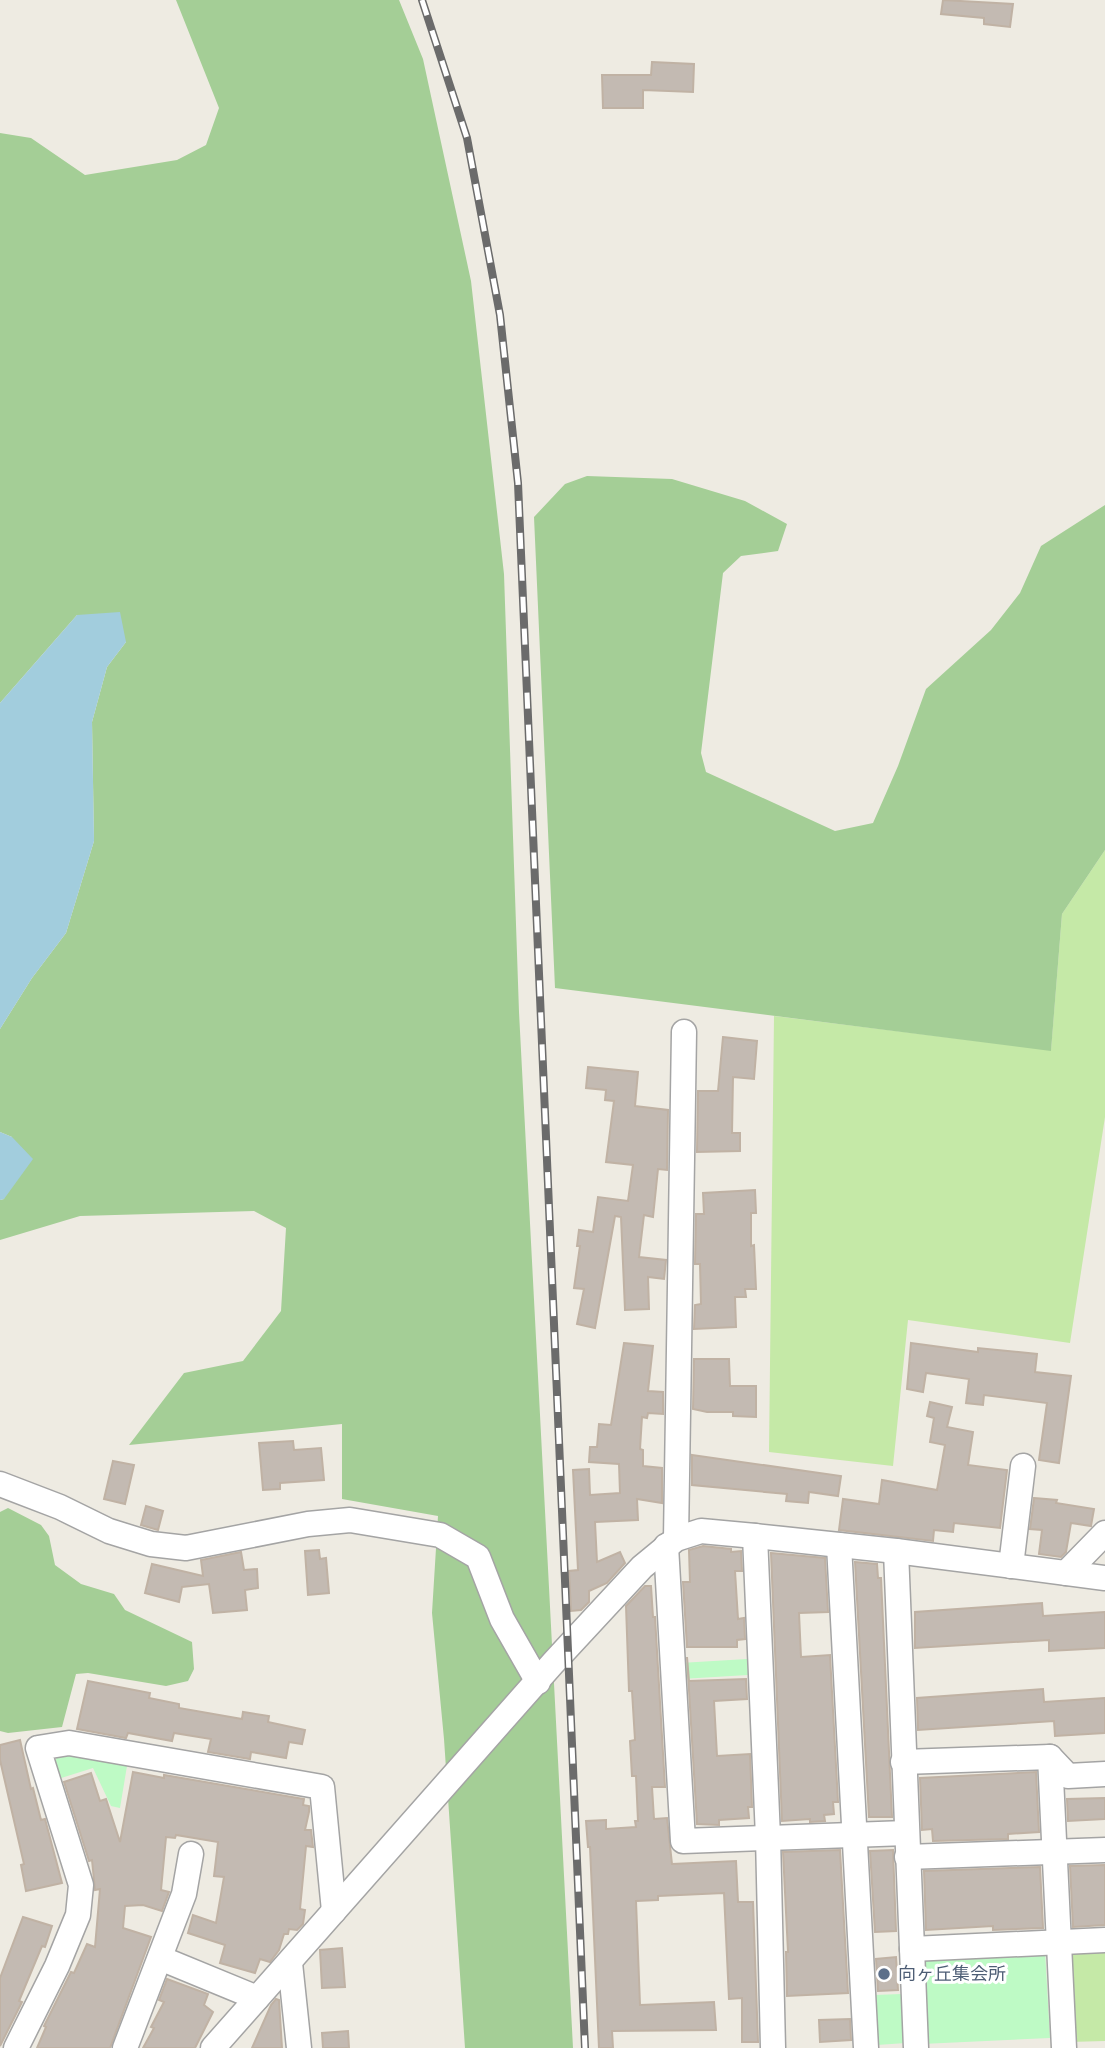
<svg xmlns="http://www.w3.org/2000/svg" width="1105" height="2048" font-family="'DejaVu Sans','Noto Sans JP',sans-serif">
<rect width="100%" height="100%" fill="#eeebe2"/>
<!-- grass -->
<g fill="#c5e9a7">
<polygon points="1105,850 1105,1117 1070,1343 908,1320 893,1466 769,1452 774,1016 1051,1050 1062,914"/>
<polygon points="1105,1949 1105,2041 1069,2042 1065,1951"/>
</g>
<!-- forest -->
<g fill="#a4ce96">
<polygon points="176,0 399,0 423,59 471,281 504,574 519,1012 573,2048 465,2048 444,1739 432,1613 438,1516 342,1499 342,1424 129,1445 184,1373 243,1361 281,1311 286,1228 254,1211 80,1216 0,1240 0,1200 4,1199 12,1137 0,1132 0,1029 32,978 66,933 94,841 92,722 107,667 126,642 77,615 0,703 0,133 31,138 85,175 177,160 206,145 219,108"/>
<polygon points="587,476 672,479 745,501 787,524 778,551 741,556 723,573 701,753 706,772 835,831 873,823 898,766 926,689 991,630 1020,593 1041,546 1105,505 1105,850 1062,914 1051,1051 555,988 534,517 565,484"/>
<polygon points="8,1508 41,1525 49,1536 55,1565 81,1584 114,1594 125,1610 192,1642 194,1669 188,1681 166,1686 88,1673 76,1674 62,1727 8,1733 0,1731 0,1512"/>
</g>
<!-- park -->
<g fill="#befac5">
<polygon points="747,1659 748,1675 681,1679 680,1663"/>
<polygon points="58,1753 128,1760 120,1808 111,1806 93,1768 58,1779 52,1773"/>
<polygon points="1045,1951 1050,2038 922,2044 918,1957"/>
<polygon points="902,1994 906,2043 877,2045 874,1995"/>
</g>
<!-- water -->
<g fill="#a2cddd">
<polygon points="120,612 126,642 107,667 92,722 94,841 66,933 32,978 0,1029 0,703 77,615"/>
<polygon points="0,1132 12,1137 33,1159 4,1199 0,1200"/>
</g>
<!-- building -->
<g fill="#c3bab2" stroke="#c0b2a4" stroke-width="2">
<polygon points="943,0 1013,4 1010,27 984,24 984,18 941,14"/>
<polygon points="652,62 694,64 693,92 643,90 643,108 603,108 602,75 651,75"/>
<polygon points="723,1037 757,1041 754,1079 733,1077 732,1133 740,1133 740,1151 697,1152 698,1091 718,1091"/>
<polygon points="588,1067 638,1072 635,1106 668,1110 667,1170 658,1169 653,1217 644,1215 639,1257 666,1260 664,1279 648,1277 649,1309 625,1310 621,1217 615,1216 595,1328 577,1324 584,1289 574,1288 580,1246 577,1246 579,1230 593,1232 598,1197 628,1201 633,1165 606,1162 614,1101 605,1100 606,1090 586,1088"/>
<polygon points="755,1190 756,1213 751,1213 751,1246 754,1245 756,1289 745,1289 746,1297 735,1297 736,1327 694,1329 695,1305 701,1304 700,1264 695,1264 696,1214 704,1214 703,1193"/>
<polygon points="624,1343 653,1346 648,1391 663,1392 663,1414 648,1413 647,1418 642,1417 640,1449 643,1450 643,1466 662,1468 662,1503 637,1499 638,1520 595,1522 597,1562 620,1552 625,1563 607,1583 589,1591 589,1602 581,1610 571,1611 569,1571 578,1570 573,1470 589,1469 590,1495 620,1493 619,1464 589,1462 590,1447 597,1447 599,1424 611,1425"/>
<polygon points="911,1343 978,1352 978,1348 1037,1354 1035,1372 1071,1376 1059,1463 1039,1460 1047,1403 984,1395 983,1405 966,1403 969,1379 926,1373 923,1392 907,1389"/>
<polygon points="694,1359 729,1359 730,1386 756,1386 756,1417 733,1416 733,1412 707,1412 693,1409"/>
<polygon points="930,1402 952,1407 947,1427 973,1432 968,1465 1007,1470 1000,1528 954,1523 953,1532 934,1530 933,1541 839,1530 843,1499 879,1504 882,1480 937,1490 945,1445 930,1442 934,1418 927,1416"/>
<polygon points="293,1441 294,1450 321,1448 324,1480 280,1483 280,1489 263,1490 259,1443"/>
<polygon points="692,1455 841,1476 838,1496 809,1492 808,1503 786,1501 787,1494 692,1485"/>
<polygon points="113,1461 134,1465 125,1504 104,1499"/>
<polygon points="1034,1498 1057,1500 1056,1503 1094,1509 1091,1526 1071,1523 1066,1552 1061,1557 1039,1554 1042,1530 1030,1529"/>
<polygon points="146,1506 163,1511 158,1530 141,1525"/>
<polygon points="703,1546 731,1549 731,1552 741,1551 742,1571 735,1571 738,1619 744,1618 745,1639 737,1640 737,1647 687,1647 683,1582 690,1582 689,1550"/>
<polygon points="319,1550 320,1559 326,1558 329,1593 308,1595 305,1551"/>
<polygon points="241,1552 244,1570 257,1569 258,1588 245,1590 247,1610 213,1613 209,1584 182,1587 179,1602 145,1593 152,1564 203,1576 201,1560"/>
<polygon points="771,1553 825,1558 828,1612 799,1613 801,1657 830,1655 838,1802 833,1802 834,1814 824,1815 825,1821 810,1822 810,1819 782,1821"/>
<polygon points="855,1562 877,1564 878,1578 881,1578 892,1817 869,1817"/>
<polygon points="645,1586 651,1586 653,1617 655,1617 665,1787 652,1787 654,1819 667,1818 672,1864 736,1861 738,1902 753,1902 758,2042 742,2042 742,1998 729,1999 724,1893 658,1896 658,1900 636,1901 640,2005 714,2002 716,2030 612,2031 613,2048 599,2048 590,1847 588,1847 586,1821 606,1820 606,1829 636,1827 635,1821 638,1821 636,1776 632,1776 630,1741 635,1740 632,1691 629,1691 626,1606"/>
<polygon points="1042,1603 1043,1616 1105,1612 1105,1648 1049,1651 1049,1640 915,1648 915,1612"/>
<polygon points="687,1657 689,1681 746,1679 747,1699 714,1701 717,1756 750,1754 752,1807 748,1807 749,1818 719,1820 719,1825 697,1824"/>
<polygon points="88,1681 150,1693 149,1698 179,1704 179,1708 242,1719 243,1712 269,1716 268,1722 305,1730 302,1744 289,1742 286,1758 251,1752 250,1759 208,1752 211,1739 174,1733 172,1741 128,1733 126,1738 77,1729"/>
<polygon points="1043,1689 1044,1702 1105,1698 1105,1733 1055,1736 1054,1721 918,1730 917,1698"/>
<polygon points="20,1740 31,1789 33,1788 41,1820 45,1819 62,1883 26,1891 21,1865 24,1864 0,1760 0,1745"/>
<polygon points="133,1772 164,1778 164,1775 304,1799 303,1805 309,1806 309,1812 305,1830 311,1830 313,1847 306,1846 300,1909 305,1910 303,1924 297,1930 289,1929 288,1934 284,1934 279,1950 270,1962 260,1959 255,1973 220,1963 225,1945 188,1933 193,1915 216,1923 224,1877 214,1876 218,1842 176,1835 175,1838 166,1837 161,1890 169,1892 162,1911 143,1905 125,1906 123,1928 151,1937 110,2048 37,2048 46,2027 44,2026 71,1972 74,1973 87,1944 95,1947 100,1889 95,1890 92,1860 89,1861 64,1782 91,1773 100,1801 106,1799 120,1842"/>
<polygon points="1036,1772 1039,1832 1008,1834 1008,1839 933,1841 932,1829 922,1830 920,1778"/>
<polygon points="1105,1798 1105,1819 1068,1821 1067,1799"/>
<polygon points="840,1850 848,1993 787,1996 786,1952 788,1952 783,1852"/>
<polygon points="893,1850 896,1931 875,1932 870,1851"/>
<polygon points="1105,1865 1105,1925 1073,1927 1070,1866"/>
<polygon points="1040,1867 1043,1928 993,1930 993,1926 926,1930 924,1871"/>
<polygon points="23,1917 52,1926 45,1947 42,1946 19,2001 22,2002 0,2046 0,1978"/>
<polygon points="342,1948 345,1987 322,1988 320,1950"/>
<polygon points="896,1957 898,1990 878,1991 876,1959"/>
<polygon points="167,1979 208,1994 204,2005 213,2012 195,2048 143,2048 154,2028 151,2027 164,2002 159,2000"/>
<polygon points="276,1999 279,2000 282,2048 252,2048 271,2005"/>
<polygon points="850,2019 851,2040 820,2042 819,2020"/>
<polygon points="348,2031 349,2048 323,2048 322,2033"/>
</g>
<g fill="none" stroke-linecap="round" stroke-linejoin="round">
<!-- minor casing -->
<g stroke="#a4a4a4" stroke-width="27">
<g id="minor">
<polyline points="0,1484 60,1507 109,1531 151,1544 186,1548 308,1524 350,1520 440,1535 478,1557 502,1619 538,1682"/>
<polyline points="755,1536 768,1837 773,2048"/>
<polyline points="676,1539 684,1032"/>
<polyline points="839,1545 866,2048"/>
<polyline points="666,1546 683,1841 906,1833"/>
<polyline points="896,1551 916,2048"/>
<polyline points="1011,1566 1023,1466"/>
<polyline points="1066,1573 1105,1533"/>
<polyline points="1050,1757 1064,2048"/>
<polyline points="903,1762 1050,1757 1068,1776 1105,1774"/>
<polyline points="907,1857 1105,1850"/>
<polyline points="912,1949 1105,1940"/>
<polyline points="160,1958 257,1998"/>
<polyline points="290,1963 299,2048"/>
<polyline points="16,2048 57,1966 78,1915 81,1885 38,1748 69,1743 322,1787 334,1911"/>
<polyline points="125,2048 184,1894 191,1854"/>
<polyline points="213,2048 553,1663 642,1567 676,1539 701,1531 755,1536 896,1551 1105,1578"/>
</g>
</g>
<!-- minor -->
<use href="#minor" stroke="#fff" stroke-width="24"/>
<!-- rail casing -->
<g stroke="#6b6b6b" stroke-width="8">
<polyline id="rail" points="422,0 467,138 500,315 518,483 585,2048"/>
</g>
<!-- rail -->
<use href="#rail" stroke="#fff" stroke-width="5" stroke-dasharray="16" stroke-linecap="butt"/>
</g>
<!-- markers -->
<circle fill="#5c6f8a" stroke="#fff" stroke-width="2.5" cx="884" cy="1974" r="7"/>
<g text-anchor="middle" stroke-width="6" stroke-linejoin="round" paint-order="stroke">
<!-- service labels -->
<g font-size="18" fill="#4e5e75" stroke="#fff" text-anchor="start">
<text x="898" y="1980">向ヶ丘集会所</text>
</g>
</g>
</svg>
